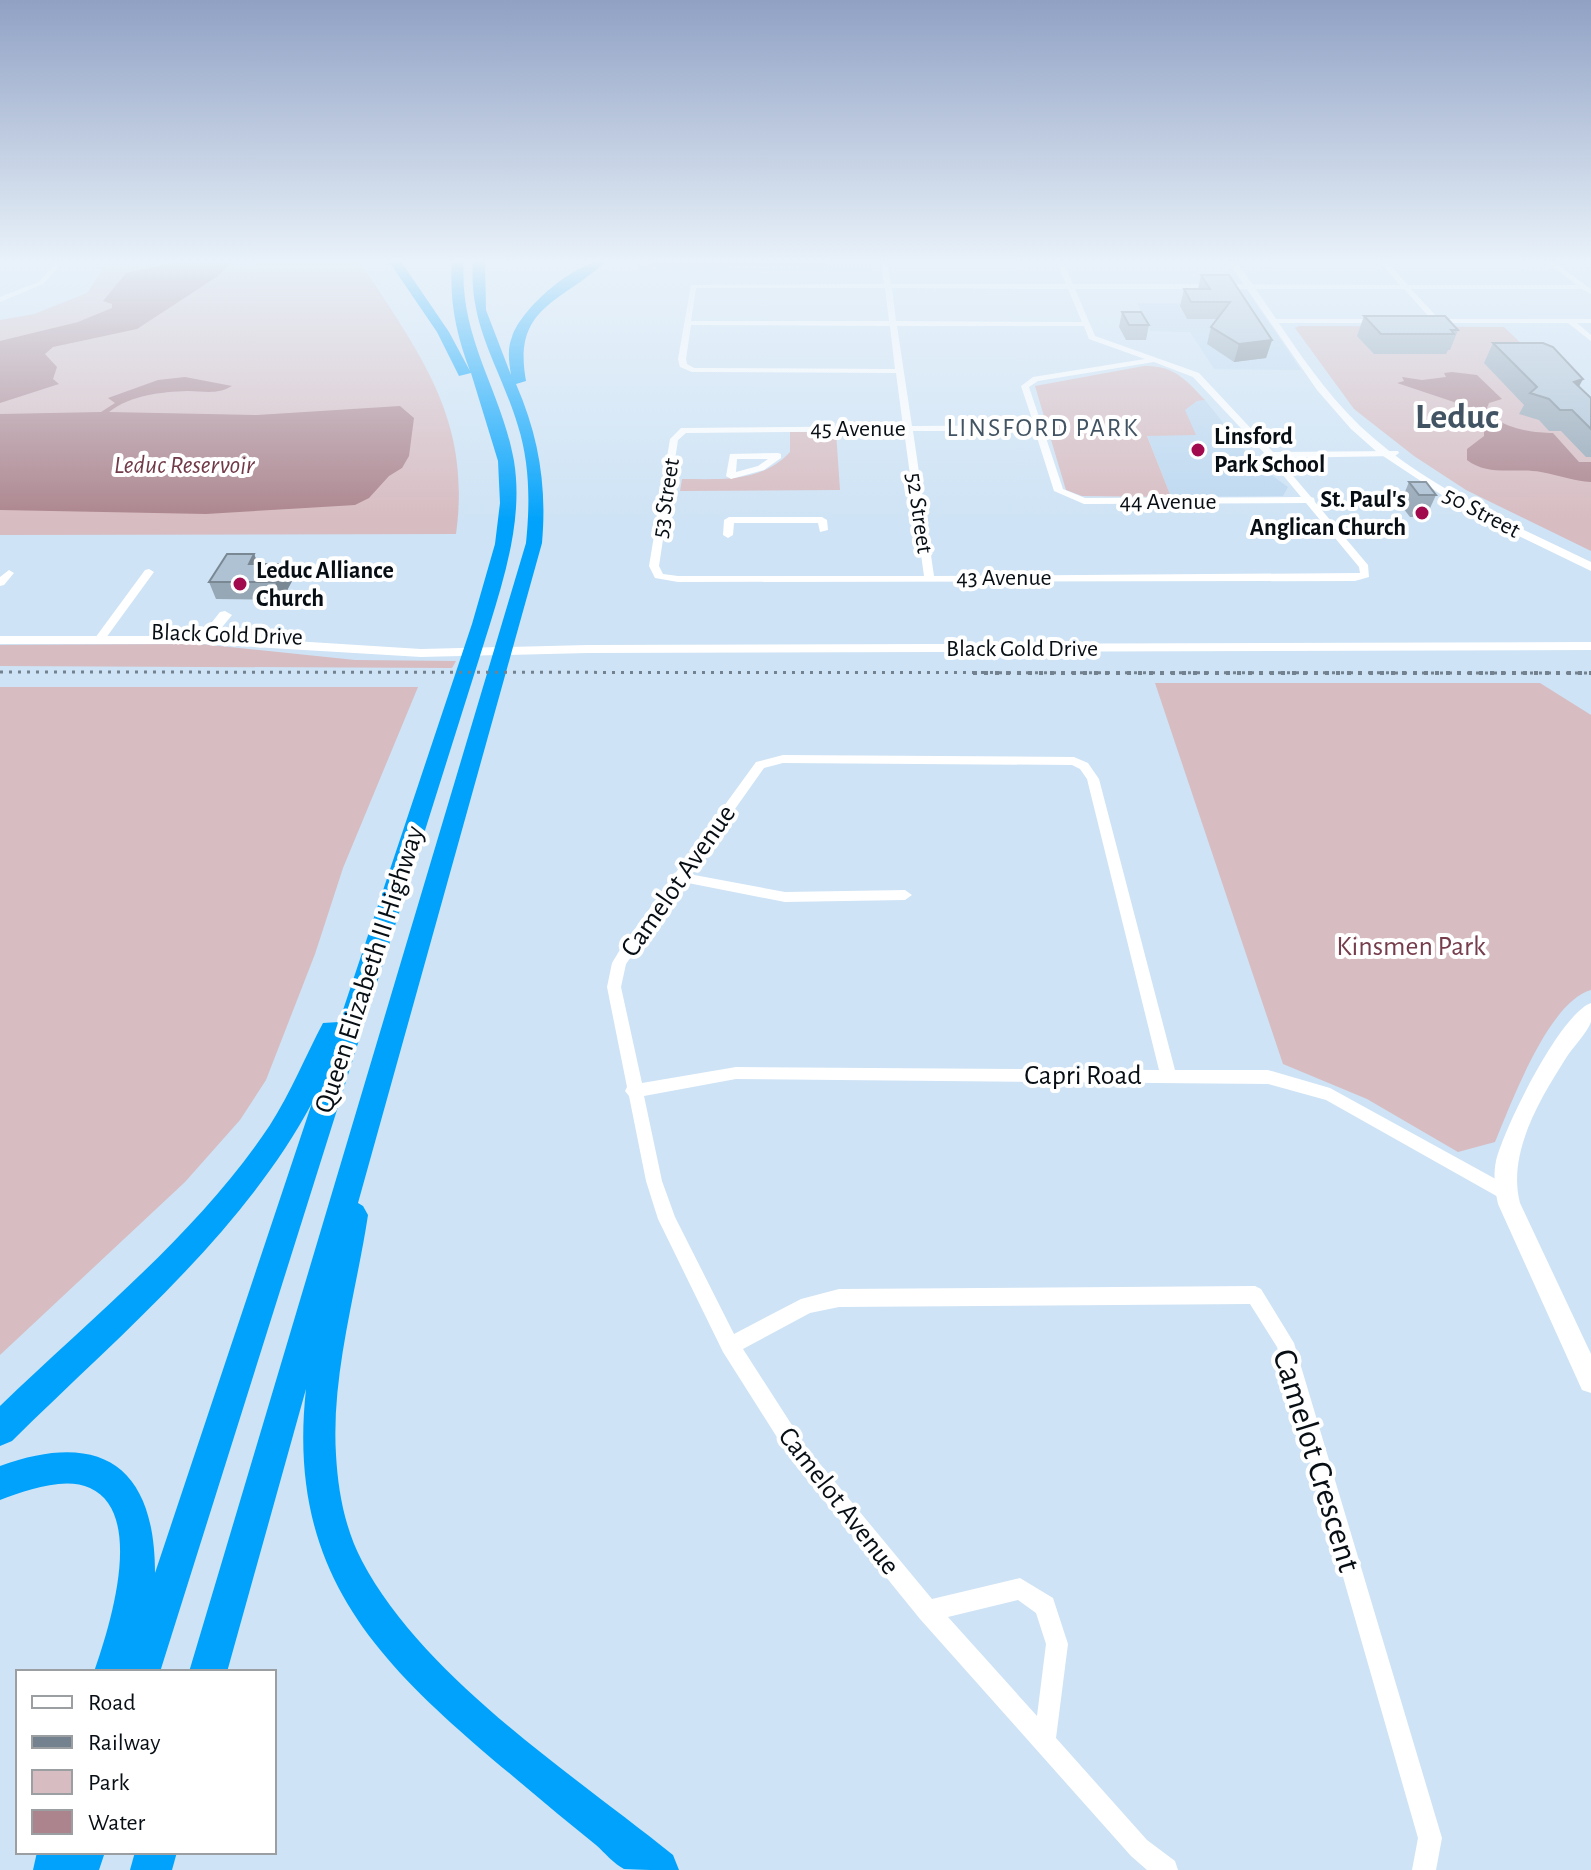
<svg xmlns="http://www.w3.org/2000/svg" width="1591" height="1870" font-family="'Alegreya Sans',sans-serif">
<rect width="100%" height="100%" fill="#cee3f5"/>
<!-- built -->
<g fill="#bdd8f0">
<polygon points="640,260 870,260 871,270 638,272"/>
<polygon points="1184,290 1247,290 1301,370 1214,369 1190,332 1150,331 1137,303 1188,303"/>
<polygon points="1205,400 1256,464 1288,487 1283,496 1171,497 1147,435 1195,435 1184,410 1197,401"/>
</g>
<!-- green -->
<g fill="#d7bcc1">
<path d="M108 260H359C419 354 472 417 456 534L0 535V320L34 314 87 293Z"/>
<polygon points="1299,326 1504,327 1585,404 1591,405 1591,551 1466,490 1414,456 1354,409 1295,328"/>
<path d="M1144 366C1174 365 1186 380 1205 400L1197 401 1185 410 1196 435 1147 436 1171 497 1082 496 1066 490 1035 386Z"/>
<path d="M790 432H836L840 490 680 491 682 479C720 479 762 483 790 452Z"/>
<polygon points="200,644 355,660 456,661 452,668 0,666 0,645"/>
<path d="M1155 683H1540L1591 715V990C1548 1002 1511 1104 1495 1142L1458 1152 1367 1099 1283 1064Z"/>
<polygon points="0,687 418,687 343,868 315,954 266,1080 240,1120 185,1182 0,1355"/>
</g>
<!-- water -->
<g fill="#ac848d">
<polygon points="187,260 230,260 231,263 218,276 137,329 53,347 45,354 57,367 53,379 59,384 0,403 0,341 78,322 112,308 112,304 103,301 126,273"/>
<path d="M1452 372 1477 375 1502 399 1489 403 1487 408C1496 428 1533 433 1553 433L1579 462H1591V482C1574 481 1558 475 1541 472 1516 467 1489 477 1467 460V449L1484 436V428L1471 410 1454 402 1397 383 1404 381 1402 377 1422 380 1446 377 1444 373Z"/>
<path d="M185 377 232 386C217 395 204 391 188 391 160 392 131 395 109 412L257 415 400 406 414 418 409 456 402 468 389 476 369 498 355 505 206 514 0 510V414L101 412 115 403 108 398 158 380Z"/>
</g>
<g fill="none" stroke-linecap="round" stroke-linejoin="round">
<!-- street -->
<g fill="#fff" fill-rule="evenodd">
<polygon points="58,260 65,260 43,284 0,302 0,297 39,282"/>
<path d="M881 260H887L891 284H1066L1056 260H1062L1073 284 1400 285 1378 260H1385L1408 285H1577L1544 260H1551L1591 289V294L1582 289H1411L1439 319H1591V323H1577L1591 335V341L1568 323H1428L1427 321 1431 319 1404 289H1075L1095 336 1199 373 1273 452 1398 451 1399 453 1395 456 1278 458 1311 497 1314 498 1315 502 1368 565 1369 577 1355 581 678 582 655 578 649 566 670 439 681 428 903 426 896 373 692 372 680 367 678 359 691 285 884 284ZM696 288H885L889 321H691ZM892 288 1068 289 1082 322 896 321ZM691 325 890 326 895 369 694 368 687 364 686 359ZM897 326H1084L1089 339 1145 359 1033 377 1021 386 1034 425 912 426ZM1154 362 1193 377 1268 457 1301 497 1085 498 1063 489 1029 387 1038 381ZM904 431 924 576H678L663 574 659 566 678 440 686 433ZM913 431H1035L1054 491 1084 504 1306 503 1359 567 1360 573 934 576Z"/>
<polygon points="1275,319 1379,319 1383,321 1379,323 1272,323 1271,321"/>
<path d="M778 453 781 454V458L764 470 731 479 726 476 730 454ZM737 459H768L758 466 736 472Z"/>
<polygon points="729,517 822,517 827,520 828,530 820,532 818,523 734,523 733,535 728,538 723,535 724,520"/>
<polygon points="149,569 154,572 103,642 95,642 95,638 145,570"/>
<polygon points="9,570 14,573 4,585 0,586 0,577"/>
<path d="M783 755 1074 757 1088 763 1099 779 1175 1070H1268L1330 1088 1512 1188 1514 1193 1512 1198 1506 1201 1500 1198 1326 1100 1268 1084 736 1079 644 1096 662 1181 675 1217 734 1334 801 1299 839 1289 1255 1286 1261 1289 1294 1343 1442 1838 1436 1870H1412L1418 1838 1277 1347 1250 1304 839 1307 810 1313 743 1349 806 1447 932 1599 1020 1578 1053 1598 1068 1644 1056 1738 1147 1840 1175 1861 1178 1870H1147L1131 1856 920 1619 792 1461 723 1352 658 1219 646 1181 629 1096 625 1091 627 1087 607 987 612 963 621 948 756 762ZM783 763 1072 765 1080 769 1087 779 1159 1070 736 1067 642 1083 621 987 626 964 683 882 785 902 905 900 912 895 905 890 785 892 689 874 764 768ZM1018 1600 1036 1613 1046 1644 1037 1716 948 1617Z"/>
</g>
<!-- secondary -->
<g fill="#fff" fill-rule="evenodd">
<path d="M1227 260H1235C1276 315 1310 378 1360 426 1426 488 1511 523 1591 562V571L1463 509 1377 452 1351 429 1317 390Z"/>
<polygon points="225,611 232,615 215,636 421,649 588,645 1591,642 1591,650 588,653 421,657 205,644 0,644 0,636 201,636 220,612"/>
<path d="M1591 1003C1591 1008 1591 1018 1591 1022 1587 1033 1573 1047 1566 1058 1540 1099 1507 1153 1520 1203L1591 1354V1393L1582 1390 1498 1204C1495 1190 1493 1175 1496 1161 1504 1128 1560 1014 1591 1003Z"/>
</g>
<!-- highway -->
<g fill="#00a2fb" fill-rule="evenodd">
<path d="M388 260H400L449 332 470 371C456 334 449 300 452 260H464C458 337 501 389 514 461 523 516 506 572 490 624L160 1672H94C108 1631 147 1514 90 1488 64 1476 25 1491 0 1500V1466C100 1430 155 1465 155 1573L312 1103C242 1234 117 1337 12 1441L0 1446V1406C92 1317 198 1233 270 1125 291 1092 305 1057 323 1023L339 1022 472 624 495 544 500 503 498 461 471 373 459 376 437 332Z"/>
<path d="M473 260H485L486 310 511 375C509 362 507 349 512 337 521 308 577 260 607 260 563 303 512 305 526 381L516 384C539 437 547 486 542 543L358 1203 363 1206 368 1215C356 1294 331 1375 336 1455 338 1491 345 1529 362 1561 424 1678 570 1772 673 1855L679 1870C664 1870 637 1870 624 1869 614 1864 605 1853 596 1845 571 1825 546 1804 521 1783 386 1670 285 1581 306 1389L227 1672H189L526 543C530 504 530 464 518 426 500 366 468 326 473 260Z"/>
<polygon points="37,1852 105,1852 99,1870 33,1870"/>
<polygon points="135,1852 177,1852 172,1870 130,1870"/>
</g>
<!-- rail-far1 -->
<polyline stroke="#74828f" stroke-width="3" stroke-dasharray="3 6" stroke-linecap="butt" points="0,672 1591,673"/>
<!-- rail -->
<polyline stroke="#74828f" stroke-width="4" stroke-dasharray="4 7" stroke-linecap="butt" points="973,673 1591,673"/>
</g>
<!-- wall -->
<g fill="#96a7b6">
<polygon points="653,260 826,260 826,266 654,266"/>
<polygon points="1201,275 1272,340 1266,358 1234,362 1207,344 1211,327 1217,319 1187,319 1180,306 1184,289 1198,289"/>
<polygon points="1122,312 1149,325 1146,340 1126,340 1119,327"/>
<polygon points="1364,316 1458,330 1450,350 1448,350 1446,354 1374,354 1357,336"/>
<polygon points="1493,343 1579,387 1591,398 1591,457 1586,457 1561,431 1549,431 1539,420 1519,414 1524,405 1484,363"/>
<polygon points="1409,482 1436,495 1426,517 1410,517 1400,504"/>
<polygon points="254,554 258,564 292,581 282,600 216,599 209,582"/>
</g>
<!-- shaded-wall -->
<g fill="#7a8894">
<polygon points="1272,340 1266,358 1234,362 1239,344"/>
<polygon points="1583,379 1572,400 1574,382"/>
<polygon points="254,554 261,571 249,564"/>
<polygon points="285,564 292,581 282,600 275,582"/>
</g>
<!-- building -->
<g fill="#aec2d4" stroke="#7a8894" stroke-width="2">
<polygon points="1201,275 1229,275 1272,340 1239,344 1211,327 1230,302 1191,302 1184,289 1210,289"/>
<polygon points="1122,312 1141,312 1149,325 1129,325"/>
<polygon points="1364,316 1445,316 1458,330 1451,330 1454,334 1381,334"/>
<polygon points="1493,343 1543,343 1553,347 1583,379 1574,382 1591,398 1591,429 1572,410 1560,410 1549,399 1530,393 1537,387"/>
<polygon points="1409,482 1426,482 1436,495 1419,495"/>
<polygon points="227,554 254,554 249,564 285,564 275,582 209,582"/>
</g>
<!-- sky -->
<linearGradient id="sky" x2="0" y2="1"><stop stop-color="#90a1c4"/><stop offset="0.5" stop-color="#e9f2fa"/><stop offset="1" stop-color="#e9f2fa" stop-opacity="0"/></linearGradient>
<rect width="1591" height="522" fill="url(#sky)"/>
<!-- markers -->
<g fill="#a10a4c" stroke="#fff" stroke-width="3">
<circle cx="1198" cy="450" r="8"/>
<circle cx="1422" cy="513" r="8"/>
<circle cx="240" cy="584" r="8"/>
</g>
<g text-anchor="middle" stroke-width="8" stroke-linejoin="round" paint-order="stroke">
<!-- far-street labels -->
<g font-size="24" fill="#070e14" stroke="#fff">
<text x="858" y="436">45 Avenue</text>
<text transform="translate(665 498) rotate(-81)" y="8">53 Street</text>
<text x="1168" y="509">44 Avenue</text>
<text transform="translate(1482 512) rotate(28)" y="8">50 Street</text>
<text transform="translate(920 513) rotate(82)" y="8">52 Street</text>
<text x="1004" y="585">43 Avenue</text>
<text transform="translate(227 634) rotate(2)" y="8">Black Gold Drive</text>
<text x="1022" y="656">Black Gold Drive</text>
</g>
<!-- far-poi labels -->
<g font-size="24" font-weight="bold" fill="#070e14" stroke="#fff" text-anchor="start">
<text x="1214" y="444">Linsford<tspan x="1214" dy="28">Park School</tspan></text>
<text x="1406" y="507" text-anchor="end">St. Paul's<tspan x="1406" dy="28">Anglican Church</tspan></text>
<text x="256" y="578">Leduc Alliance<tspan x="256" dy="28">Church</tspan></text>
</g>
<!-- far-quarter labels -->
<g font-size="26" letter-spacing="2" fill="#425463" stroke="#fff">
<text x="1043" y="436">LINSFORD PARK</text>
</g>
<!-- far-water labels -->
<g font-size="26" font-style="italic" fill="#713a48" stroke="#fff">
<text x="184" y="473">Leduc Reservoir</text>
</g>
<!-- street labels -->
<g font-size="28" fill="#070e14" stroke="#fff">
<text transform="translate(677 880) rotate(-55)" y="10">Camelot Avenue</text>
<text transform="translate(368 969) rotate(-72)" y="10">Queen Elizabeth II Highway</text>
<text x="1083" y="1084">Capri Road</text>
<text transform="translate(840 1500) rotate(52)" y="10">Camelot Avenue</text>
</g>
<!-- park labels -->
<g font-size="28" fill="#763d4c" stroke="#fff">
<text x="1411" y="955">Kinsmen Park</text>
</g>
<!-- near-street labels -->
<g font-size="34" fill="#070e14" stroke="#fff">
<text transform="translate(1318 1460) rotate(73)" y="12">Camelot Crescent</text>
</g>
<!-- far-town labels -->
<g font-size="36" font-weight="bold" fill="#425463" stroke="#fff">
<text x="1457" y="428">Leduc</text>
</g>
</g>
<!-- legend -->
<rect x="16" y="1670" width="260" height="184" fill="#ffffff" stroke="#9c9fa1" stroke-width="2"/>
<rect x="32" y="1696" width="40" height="12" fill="#ffffff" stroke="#9c9fa1" stroke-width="2"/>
<text x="88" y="1710" font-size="24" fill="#070e14">Road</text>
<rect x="32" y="1736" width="40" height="12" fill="#74828f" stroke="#9c9fa1" stroke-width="2"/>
<text x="88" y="1750" font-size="24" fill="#070e14">Railway</text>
<rect x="32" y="1770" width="40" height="24" fill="#d7bcc1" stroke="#9c9fa1" stroke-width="2"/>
<text x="88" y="1790" font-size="24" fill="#070e14">Park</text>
<rect x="32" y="1810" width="40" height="24" fill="#ac848d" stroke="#9c9fa1" stroke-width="2"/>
<text x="88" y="1830" font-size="24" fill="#070e14">Water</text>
</svg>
